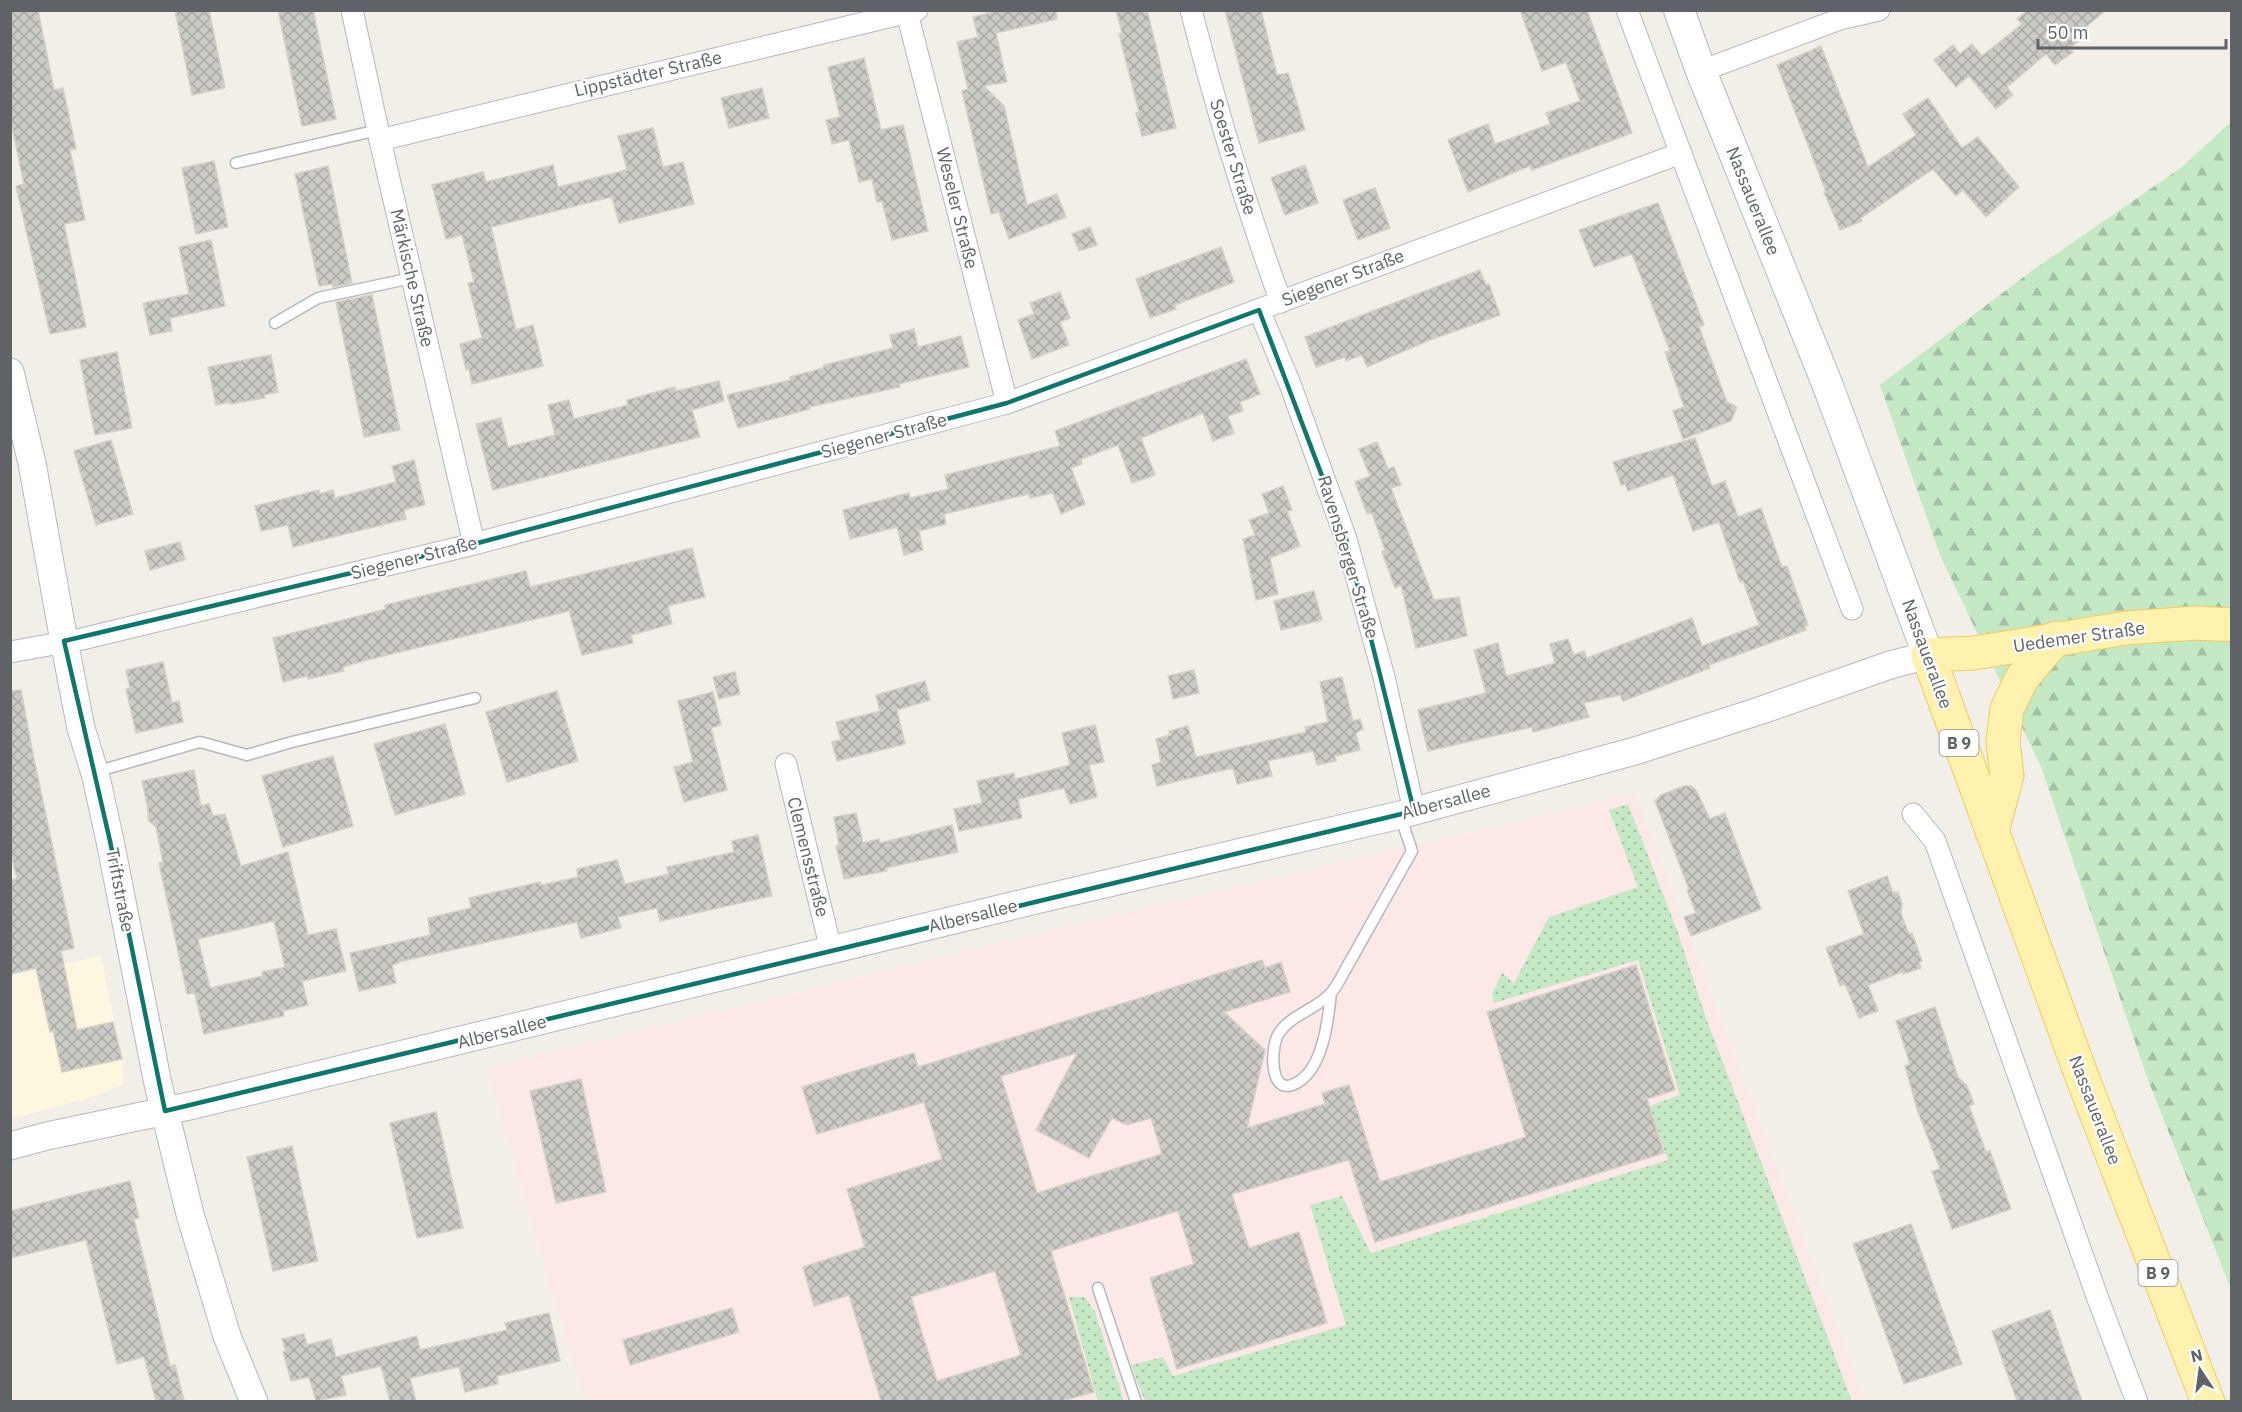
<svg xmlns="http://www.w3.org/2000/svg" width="2242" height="1412" font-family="'IBM Plex Sans',sans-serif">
<defs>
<pattern id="grass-dots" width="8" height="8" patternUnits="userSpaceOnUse" patternTransform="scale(1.5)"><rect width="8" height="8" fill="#c5e8c5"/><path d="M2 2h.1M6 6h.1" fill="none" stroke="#a3c0a4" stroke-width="1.8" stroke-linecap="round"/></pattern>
<pattern id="forest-firs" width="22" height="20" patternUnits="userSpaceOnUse" patternTransform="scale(1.5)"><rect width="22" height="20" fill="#c5e8c5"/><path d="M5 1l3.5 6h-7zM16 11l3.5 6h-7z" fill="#a3c0a4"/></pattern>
<pattern id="building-cross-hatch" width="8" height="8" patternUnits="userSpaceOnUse" patternTransform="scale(1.5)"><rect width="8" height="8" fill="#cccac5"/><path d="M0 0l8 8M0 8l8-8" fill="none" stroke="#a9a8a4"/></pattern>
</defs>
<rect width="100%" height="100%" fill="#f1efe8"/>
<!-- commercial -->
<polygon fill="#fef7e0" points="101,956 122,1059 123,1085 88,1098 11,1119 11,975"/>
<!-- medical -->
<polygon fill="#fce8e6" points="1634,792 1865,1401 585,1401 487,1068 1090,921 1593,804"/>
<!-- grass -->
<g fill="url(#grass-dots)">
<polygon points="1628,804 1677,930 1706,1018 1852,1401 1145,1401 1131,1365 1163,1357 1173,1376 1346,1325 1310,1205 1342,1196 1371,1253 1668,1160 1649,1106 1680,1095 1638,960 1494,1003 1492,994 1502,973 1514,983 1549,917 1638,887 1609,810"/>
<polygon points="1069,1297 1085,1297 1095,1312 1124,1401 1098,1401"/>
</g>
<!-- forest -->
<polygon fill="url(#forest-firs)" points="2231,122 2231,1289 2148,1080 2041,767 1940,555 1880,385 2033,270 2182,167"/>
<!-- building -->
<g fill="url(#building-cross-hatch)" stroke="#d6d1c6" stroke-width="1.5" fill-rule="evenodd">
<polygon points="10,10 38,10 54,90 63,88 76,149 70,150 85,220 64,224 86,327 50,334 16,186 24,184 10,118"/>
<polygon points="175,10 209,10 225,88 192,95"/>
<polygon points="278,10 313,10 336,119 302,126"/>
<polygon points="1000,10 1056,10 1057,19 996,33 1007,82 984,86 1004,106 1027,205 1057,194 1066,217 1009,239 999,212 991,214 962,91 968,89 957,42 978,37 973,17"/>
<polygon points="1116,10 1147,10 1176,128 1142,136 1136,113 1139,112 1119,34 1122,33"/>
<polygon points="1225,10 1261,10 1277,75 1288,73 1305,130 1259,143"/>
<polygon points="1520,10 1587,10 1632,133 1532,170 1530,166 1468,192 1448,140 1488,124 1495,144 1550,124 1546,113 1580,101 1566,62 1542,71"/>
<polygon points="2028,10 2106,10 2081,31 2085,36 2070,48 2073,52 2055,65 2046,54 2007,87 2013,95 1996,109 1969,76 1956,87 1934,60 1953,45 1960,54 1972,44 1982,56 2022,24 2017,19"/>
<polygon points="1821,46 1868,167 1916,135 1903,114 1928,98 1962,148 1978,137 2019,187 1986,217 1963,190 1956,196 1933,169 1861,218 1862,221 1840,230 1824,192 1826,192 1777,65"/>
<polygon points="864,58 881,130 903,125 928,231 892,240 882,201 877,202 872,179 859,182 849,140 832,144 826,120 840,117 828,67"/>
<polygon points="762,88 769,118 729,128 721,98"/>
<polygon points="653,128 663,167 683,162 694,204 619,223 612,197 491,227 516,330 533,325 543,366 472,384 469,369 466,370 460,344 482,338 468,283 474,282 462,235 446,239 432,185 483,172 486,182 553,165 558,187 627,170 618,136"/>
<polygon points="214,161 228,227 196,234 182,168"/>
<polygon points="1305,165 1318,203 1285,215 1271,178"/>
<polygon points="328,166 352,283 333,287 333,284 319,286 295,174"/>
<polygon points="1375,188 1390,228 1358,240 1343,200"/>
<polygon points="1658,203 1704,325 1699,327 1727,402 1737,407 1731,421 1683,439 1673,411 1684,407 1665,352 1670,351 1632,254 1594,267 1579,230"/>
<polygon points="1090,227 1097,245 1079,251 1072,234"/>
<polygon points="211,240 225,306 170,318 172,331 150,335 143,303 189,294 179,247"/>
<polygon points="1221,247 1234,282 1175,305 1176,309 1150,318 1136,279"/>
<polygon points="1480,270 1486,285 1489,284 1500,315 1430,340 1367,367 1362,355 1346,361 1345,357 1316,367 1305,337"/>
<polygon points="1060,292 1070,318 1060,322 1069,345 1032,359 1018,320 1034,314 1030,303"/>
<polygon points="372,295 400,430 364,437 336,302"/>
<polygon points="914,329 918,347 961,336 969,367 899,384 900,387 809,407 810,409 738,428 727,395 790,380 790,377 823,368 824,365 893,348 890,335"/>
<polygon points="117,352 132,428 95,435 80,360"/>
<polygon points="271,355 278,392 264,395 265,398 230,404 230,402 216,405 208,367"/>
<polygon points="1246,359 1260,394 1240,402 1243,411 1228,416 1234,433 1213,441 1203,413 1141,438 1155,475 1132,483 1118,445 1081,459 1082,464 1071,468 1085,504 1061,514 1053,493 1030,498 1029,494 944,514 946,524 919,531 923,550 904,555 897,527 850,539 843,510 909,493 910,498 948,489 945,475 1060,446 1055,431"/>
<polygon points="719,381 724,401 692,410 700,437 493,490 476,424 501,418 508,447 555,435 548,405 569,400 574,419 628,405 627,400 648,394 675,387 676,391"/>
<polygon points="1695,438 1712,486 1725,481 1738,517 1761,508 1782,567 1787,566 1808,625 1804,627 1806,630 1709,665 1710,668 1623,701 1620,695 1584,703 1589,717 1533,732 1532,727 1428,751 1418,710 1486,693 1474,650 1498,643 1506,676 1555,663 1550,644 1568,639 1574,655 1584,651 1587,658 1692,618 1702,646 1759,625 1743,581 1740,582 1719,522 1693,531 1673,475 1628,491 1625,484 1621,485 1613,462"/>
<polygon points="111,440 133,514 96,525 74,451"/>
<polygon points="1377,442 1388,469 1394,467 1401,485 1391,488 1434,600 1459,597 1467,636 1416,648 1401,585 1395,588 1382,552 1385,550 1372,513 1367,514 1355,482 1370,476 1359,449"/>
<polygon points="414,460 425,505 404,510 406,519 293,547 288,525 261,531 255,506 319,490 320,494 333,490 335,498 396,482 392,466"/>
<polygon points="1283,486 1292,510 1287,511 1300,546 1270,558 1278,594 1256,600 1243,539 1255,535 1249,520 1269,513 1262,494"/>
<polygon points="180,542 185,560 150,570 145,551"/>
<polygon points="692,548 705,597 668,606 672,624 631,635 633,643 582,655 569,611 367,660 343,667 344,671 308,679 307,676 283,682 273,638 386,609 385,605 526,571 530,587"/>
<polygon points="1314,591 1322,620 1281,630 1274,601"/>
<polygon points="163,662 172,703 179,701 183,722 136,733 126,689 130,688 126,670"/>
<polygon points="1194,670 1199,693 1173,699 1168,676"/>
<polygon points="735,672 740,694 719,699 713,677"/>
<polygon points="1342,677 1353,721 1360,719 1363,729 1356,733 1360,750 1335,756 1336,761 1317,765 1313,751 1268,761 1272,776 1237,784 1233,768 1157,786 1152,765 1161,762 1156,739 1170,735 1169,731 1188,726 1196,757 1306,732 1305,727 1328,722 1320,682"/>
<polygon points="925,681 930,700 897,710 905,744 837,761 832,742 841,740 836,722 880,711 876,695"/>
<polygon points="21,690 32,749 74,948 61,951 77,1030 113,1022 122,1059 62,1072 53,1031 50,1032 36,968 10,974 10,880 17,879 10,850 10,691"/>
<polygon points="557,691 578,761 507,782 486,712"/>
<polygon points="713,692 721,725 711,728 727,790 684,802 674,767 693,762 678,701"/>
<polygon points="445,724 465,794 395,815 374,744"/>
<polygon points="1095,725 1104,762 1089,765 1097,797 1070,804 1064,788 1018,799 1022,818 959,831 954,809 982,803 977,781 1014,773 1015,779 1070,765 1062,733"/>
<polygon points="333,756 353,826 283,847 262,776"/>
<path d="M194 770 201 806 209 804 213 816 225 814 241 866 288 852 308 935 336 929 346 971 302 981 308 1005 283 1011 284 1016 204 1034 195 993 187 994 159 863 163 862 156 827 148 820V809L142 781ZM274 921 285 967 262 972 263 976 210 988 198 939Z"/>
<polygon points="1684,786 1691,786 1696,790 1710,819 1725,813 1761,909 1691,936 1684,917 1696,913 1687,890 1689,889 1655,801 1661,795"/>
<polygon points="856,813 863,843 879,839 880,843 952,825 958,852 886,868 887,871 844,879 836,846 839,845 834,817"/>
<polygon points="758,835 772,896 660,921 657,908 618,917 621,928 581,938 577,922 398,962 399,963 392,965 396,983 359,991 350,953 430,935 428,918 471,908 469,898 540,882 541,885 578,877 577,869 617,860 625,884 669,874 667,867 734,852 732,841"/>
<polygon points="1887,876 1893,893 1898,892 1902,903 1901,914 1909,934 1912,933 1922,961 1919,962 1921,968 1903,974 1902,972 1868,985 1878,1011 1859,1018 1845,984 1840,986 1826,948 1864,934 1848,891"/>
<path d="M1262 960 1265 968 1281 962 1290 992 1224 1012 1265 1050 1247 1128 1325 1104 1322 1093 1349 1085 1380 1182 1526 1137 1487 1012 1636 965 1675 1090 1647 1099 1664 1153 1375 1242 1349 1160 1232 1194 1249 1248 1299 1232 1327 1323 1177 1369 1150 1278 1194 1264 1178 1211 1106 1233 1051 1251 1094 1392 1062 1401H881L849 1295 814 1306 803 1267 865 1247 847 1189 942 1159 924 1102 817 1134 802 1087 914 1053 918 1067ZM1077 1053 1036 1130 1089 1158 1112 1118 1127 1125 1151 1118 1162 1154 1037 1193 1001 1076ZM995 1271 1021 1355 937 1381 911 1297Z"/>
<polygon points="1935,1007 1958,1077 1967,1086 1974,1104 1969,1106 1986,1152 1990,1151 2011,1209 1952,1229 1932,1171 1940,1169 1918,1112 1905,1066 1910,1064 1896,1021"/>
<polygon points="581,1079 606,1192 556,1203 530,1091"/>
<polygon points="436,1112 463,1228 417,1238 390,1123"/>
<polygon points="292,1146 318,1261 273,1271 247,1157"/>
<polygon points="130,1181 139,1218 134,1219 170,1366 175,1365 184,1401 156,1401 144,1357 117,1364 86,1240 10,1258 10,1211"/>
<polygon points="1911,1224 1962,1364 1904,1384 1853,1244"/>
<polygon points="732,1308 739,1332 630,1365 623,1340"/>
<polygon points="2050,1310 2082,1401 2017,1401 1992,1331"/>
<polygon points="549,1313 560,1361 497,1376 498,1384 465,1392 459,1367 410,1378 416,1401 390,1401 381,1366 341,1376 346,1395 316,1401 309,1377 291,1381 283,1352 286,1351 282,1339 304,1334 307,1345 331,1339 336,1357 417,1336 420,1350 507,1330 505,1323"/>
</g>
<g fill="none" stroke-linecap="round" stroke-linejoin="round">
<!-- service casing -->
<g stroke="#b5b8bc" stroke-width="13">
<g id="service">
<polyline points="236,163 378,130"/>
<polyline points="275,323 318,298 412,278"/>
<polyline points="95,772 200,742 247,755 292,742 475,698"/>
<path d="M1331 993C1328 1021 1323 1074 1292 1085 1269 1093 1271 1047 1278 1035 1289 1015 1316 1010 1331 993 1339 984 1345 969 1352 958 1372 922 1392 886 1412 851L1400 815"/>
<polyline points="1098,1288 1136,1402"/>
</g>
</g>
<!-- minor casing -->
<g stroke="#b5b8bc" stroke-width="23">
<g id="minor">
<polyline points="352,10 380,140 474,544"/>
<path d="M1191 10C1216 109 1246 206 1281 302"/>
<polyline points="1627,10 1852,609"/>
<polyline points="907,13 1007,403"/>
<polyline points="1701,71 1840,19 1879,10"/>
<polyline points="380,140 917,10"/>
<polyline points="1259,310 1290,384 1346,539 1384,677 1414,811"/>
<polyline points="10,652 82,639 474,544 1007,403 1681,153"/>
<polyline points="786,764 831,950"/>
<polyline points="1913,814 1935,841 2098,1299 2137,1402"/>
</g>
</g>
<!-- tertiary casing -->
<g stroke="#b5b8bc" stroke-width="29">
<g id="tertiary">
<polyline points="10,372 32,463 64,641 81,728 96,777 110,841 158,1084 190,1214 227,1336 254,1402"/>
<polyline points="10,1146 47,1136 194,1105 1032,901 1400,815 1635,751 1759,711 1890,665 1928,655"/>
</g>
</g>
<!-- secondary casing -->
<g stroke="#b6babf" stroke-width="32">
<polyline id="secondary" points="1679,10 1701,71 1828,386 1928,655"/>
</g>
<!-- primary casing -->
<g stroke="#f2c960" stroke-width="35">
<g id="primary">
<polyline points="1992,831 2007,776 2003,741 2007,709 2022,678 2056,638"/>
<polyline points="2208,1402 2081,1074 1928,655 1974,653 2126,628 2196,623 2232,625"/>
</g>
</g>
<!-- service -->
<use href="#service" stroke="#fff" stroke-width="10"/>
<!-- minor -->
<use href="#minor" stroke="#fff" stroke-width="21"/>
<!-- tertiary -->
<use href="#tertiary" stroke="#fff" stroke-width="27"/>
<!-- secondary -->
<use href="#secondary" stroke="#fff" stroke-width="30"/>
<!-- primary -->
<use href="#primary" stroke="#fff2af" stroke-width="33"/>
</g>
<!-- marked area -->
<path fill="none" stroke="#0f766e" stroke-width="4.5" stroke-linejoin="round" d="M1259 310 1346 539 1414 811 165 1111 110 841 64 641 474 544 1007 403Z"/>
<g text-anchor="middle" stroke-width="4.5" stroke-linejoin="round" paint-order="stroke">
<!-- shield labels -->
<g fill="#fff" stroke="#8f9295" stroke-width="1.5">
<rect x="1939.5" y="730" width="39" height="26" rx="4.5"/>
<rect x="2138.5" y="1260" width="39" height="26" rx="4.5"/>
</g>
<g font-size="16" font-weight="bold" fill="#5f6368">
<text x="1959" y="749">B 9</text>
<text x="2158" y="1279">B 9</text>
</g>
<!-- street labels -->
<g font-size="18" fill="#5f6368" stroke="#fff">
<text transform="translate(648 74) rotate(-13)" y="6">Lippstädter Straße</text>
<text transform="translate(1233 157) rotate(73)" y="6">Soester Straße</text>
<text transform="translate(1753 201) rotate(68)" y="6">Nassauerallee</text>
<text transform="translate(957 208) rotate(76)" y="6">Weseler Straße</text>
<text transform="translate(412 278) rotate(77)" y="6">Märkische Straße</text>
<text transform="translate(1343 278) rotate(-21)" y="6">Siegener Straße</text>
<text transform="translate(884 436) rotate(-15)" y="6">Siegener Straße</text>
<text transform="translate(1348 557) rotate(73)" y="6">Ravensberger Straße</text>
<text transform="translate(414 558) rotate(-14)" y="6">Siegener Straße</text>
<text transform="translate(2079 637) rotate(-8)" y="6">Uedemer Straße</text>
<text transform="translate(1927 654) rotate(70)" y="6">Nassauerallee</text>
<text transform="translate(1446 802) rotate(-15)" y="6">Albersallee</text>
<text transform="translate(808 857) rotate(76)" y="6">Clemensstraße</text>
<text transform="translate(120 890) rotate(79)" y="6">Triftstraße</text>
<text transform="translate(973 916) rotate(-14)" y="6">Albersallee</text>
<text transform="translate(502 1032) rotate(-14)" y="6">Albersallee</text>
<text transform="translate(2095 1110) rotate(69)" y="6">Nassauerallee</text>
</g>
</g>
<!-- border -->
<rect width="2242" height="1412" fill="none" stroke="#5f6368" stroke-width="24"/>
<!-- north arrow -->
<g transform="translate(2200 1370) rotate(347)" stroke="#ffffff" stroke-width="4.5" paint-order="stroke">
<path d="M0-4.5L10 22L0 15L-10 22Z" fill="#5f6368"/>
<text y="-9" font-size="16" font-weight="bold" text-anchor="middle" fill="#5f6368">N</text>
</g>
<!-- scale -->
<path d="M2038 39v9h188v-9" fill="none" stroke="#5f6368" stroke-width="3"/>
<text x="2047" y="39" font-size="18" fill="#5f6368" stroke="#ffffff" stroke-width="4.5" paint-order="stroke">50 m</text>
</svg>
